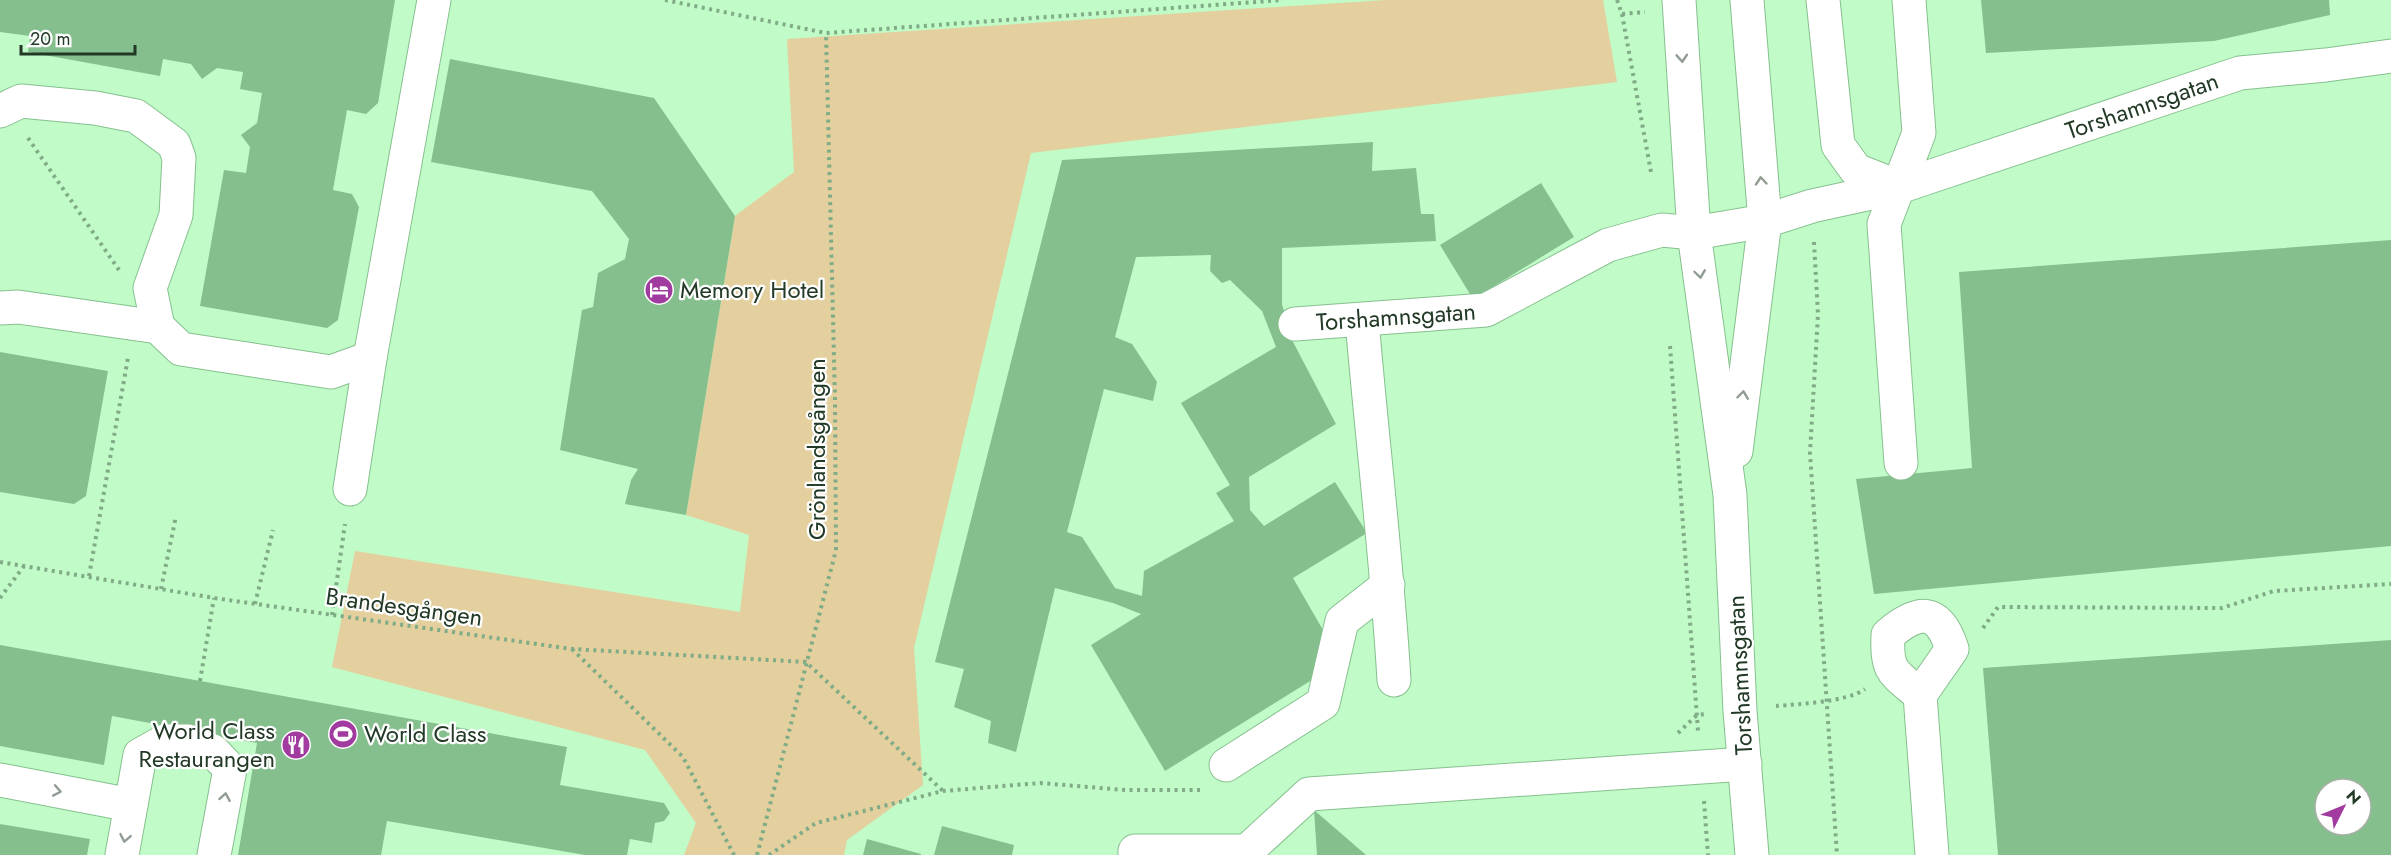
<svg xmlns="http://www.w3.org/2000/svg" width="2391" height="855" font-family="Jost,sans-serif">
<rect width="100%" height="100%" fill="#c0fbc8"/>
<!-- green -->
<polygon fill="#e4cf9e" points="1385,0 1603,0 1617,82 1031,153 914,648 923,785 847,840 844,855 684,855 696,823 645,750 332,667 355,551 740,612 749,535 686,515 735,216 794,172 787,39"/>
<!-- building -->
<g fill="#86bf8e" fill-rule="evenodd">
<polygon points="0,0 395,0 378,103 366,114 347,110 333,190 352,194 359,207 338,320 327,328 200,306 224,170 246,173 250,147 241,135 257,123 262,93 240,89 243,72 217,68 202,79 191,64 163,59 160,76 28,52 30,36 0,32"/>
<polygon points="1981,0 2329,0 2330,15 2214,41 1986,53"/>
<polygon points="450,59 654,98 735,216 686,515 625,504 631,480 638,469 560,450 582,310 593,307 598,273 625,259 629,239 592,191 431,162"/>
<path d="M1373 142 1372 171 1416 168 1421 214H1434L1436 241 1282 248V304L1291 338 1336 424 1249 477 1250 510 1264 526 1335 482 1367 533 1293 578 1327 637 1315 678 1165 771 1091 645 1141 614 1113 603 1055 588 1016 752 988 743 991 721 954 707 964 669 935 662 1062 160ZM1211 255 1210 271 1222 283 1230 280 1262 311 1276 347 1181 403 1230 485 1216 493 1234 521 1144 571 1142 596 1115 588 1082 537 1067 532 1104 389 1153 401 1157 382 1132 344 1115 337 1136 257Z"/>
<polygon points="1541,183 1574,237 1473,299 1440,245"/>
<polygon points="2391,240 2391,546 1874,594 1856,479 1972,468 1959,272"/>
<polygon points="0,352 108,371 86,496 74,504 0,492"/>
<path d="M2391 640V855H1998L1983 668ZM2325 789H2361V825H2325Z"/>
<polygon points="0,645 567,747 560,785 664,803 670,813 664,821 655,823 652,843 630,839 627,855 585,855 387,821 381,855 238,855 257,743 112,716 104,765 0,746"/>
<polygon points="1314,810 1366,855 1317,855"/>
<polygon points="0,824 90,839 87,855 0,855"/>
<polygon points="942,826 1014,845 1012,855 934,855"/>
<polygon points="867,839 921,854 921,855 863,855"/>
</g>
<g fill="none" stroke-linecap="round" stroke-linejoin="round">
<!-- minor casing -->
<g stroke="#87c08f" stroke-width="35">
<g id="minor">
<polyline points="1679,0 1694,233 1730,495 1740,711 1752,855"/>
<polyline points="1823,0 1838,145 1856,170 1899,187"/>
<polyline points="0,111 21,101 95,108 136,116 174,144 179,158 176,215 150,288 158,327 181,349 331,372 370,358"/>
<polyline points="0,308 18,307 158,327"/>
<path d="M1362 320C1372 440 1387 560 1394 680"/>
<polyline points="1295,324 1486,310 1608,245 1662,230 1694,233 1765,221 1812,206 1899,187 2240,73 2326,65 2391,56"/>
<polyline points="1736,451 1765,221 1747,0"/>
<polyline points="1901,463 1884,224 1919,133 1909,0"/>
<polyline points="350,489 370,358 434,0"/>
<path d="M1920 695C1893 672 1886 672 1888 635 1918 609 1939 607 1952 649L1920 695 1932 855"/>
<polyline points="1226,765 1323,703 1342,621 1388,585"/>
<polyline points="0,780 131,805"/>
<polyline points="122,855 140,755 165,741 188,741 213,751 230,769 214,855"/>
<polyline points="1135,855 1135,851 1247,851"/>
<polyline points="1245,855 1247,851 1309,794 1745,764"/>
</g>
</g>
<!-- path -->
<g stroke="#7fac86" stroke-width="4" stroke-dasharray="3 4.5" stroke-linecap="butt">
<polyline points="665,0 826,33 1283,0"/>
<polyline points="1617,0 1622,14 1645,12"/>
<polyline points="1622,14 1651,172"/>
<polyline points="28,138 119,270"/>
<polyline points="1814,242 1818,314 1810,453 1837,855"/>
<polyline points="1670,346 1698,731"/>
<polyline points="0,562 214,598 572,649 806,662 943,791"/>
<polyline points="89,576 128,358"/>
<polyline points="161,589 176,516"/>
<polyline points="0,598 24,566"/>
<polyline points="255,604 273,530"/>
<polyline points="332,615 345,524"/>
<polyline points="1983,628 1998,607 2222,608 2274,591 2391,584"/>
<polyline points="572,649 683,757 734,855"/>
<polyline points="200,681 214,598"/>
<path d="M1776 706C1799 704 1847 702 1865 689"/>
<polyline points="1678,733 1697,715 1706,714"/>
<polyline points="1704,801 1708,855"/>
<polyline points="757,855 836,550 835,399 826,33"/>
<polyline points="769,855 816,823 943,791 1040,783 1125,790 1200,790"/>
</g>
<!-- minor -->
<use href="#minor" stroke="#fff" stroke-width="33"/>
</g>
<!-- one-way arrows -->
<defs><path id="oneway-chevron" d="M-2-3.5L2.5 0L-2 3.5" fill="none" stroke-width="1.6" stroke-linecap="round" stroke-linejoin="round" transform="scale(1.5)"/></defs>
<g stroke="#909c92">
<use href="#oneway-chevron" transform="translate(1682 58) rotate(86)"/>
<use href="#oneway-chevron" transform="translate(1761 181) rotate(-95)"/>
<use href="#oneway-chevron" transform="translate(1700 274) rotate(82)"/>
<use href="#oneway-chevron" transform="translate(1743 395) rotate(-83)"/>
<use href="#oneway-chevron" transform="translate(57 791) rotate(11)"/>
<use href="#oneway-chevron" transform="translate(225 797) rotate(-80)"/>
<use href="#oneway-chevron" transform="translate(125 838) rotate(101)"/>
</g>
<!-- icons -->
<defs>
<g id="hotel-disc" transform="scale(1.5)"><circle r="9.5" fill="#a13b9f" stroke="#fff"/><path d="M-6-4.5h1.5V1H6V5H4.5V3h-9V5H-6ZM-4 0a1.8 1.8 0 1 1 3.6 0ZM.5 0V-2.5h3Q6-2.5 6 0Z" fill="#fff"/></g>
<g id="stadium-disc" transform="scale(1.5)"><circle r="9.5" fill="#a13b9f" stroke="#fff"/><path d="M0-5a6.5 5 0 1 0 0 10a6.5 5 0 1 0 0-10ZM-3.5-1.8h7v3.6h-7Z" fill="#fff"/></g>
<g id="restaurant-disc" transform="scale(1.5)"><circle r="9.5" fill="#a13b9f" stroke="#fff"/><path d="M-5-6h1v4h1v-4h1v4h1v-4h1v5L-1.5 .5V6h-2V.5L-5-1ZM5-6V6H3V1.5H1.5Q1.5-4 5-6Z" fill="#fff"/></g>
</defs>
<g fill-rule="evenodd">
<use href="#hotel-disc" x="659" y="290"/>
<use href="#stadium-disc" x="343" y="734"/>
<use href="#restaurant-disc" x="296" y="745"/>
</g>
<g text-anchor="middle" stroke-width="4.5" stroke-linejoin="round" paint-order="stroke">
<!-- street labels -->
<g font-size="24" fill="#223926" stroke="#fff">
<text transform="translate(2142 106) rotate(-19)" y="8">Torshamnsgatan</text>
<text transform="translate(1396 317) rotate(-4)" y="8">Torshamnsgatan</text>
<text transform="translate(817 449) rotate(-90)" y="8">Grönlandsgången</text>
<text transform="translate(404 607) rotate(8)" y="8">Brandesgången</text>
<text transform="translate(1740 675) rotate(-93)" y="8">Torshamnsgatan</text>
</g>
<!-- poi labels -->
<g font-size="24" fill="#223926" stroke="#fff" text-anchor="start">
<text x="680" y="298">Memory Hotel</text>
<text x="275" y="739" text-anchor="end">World Class<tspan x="275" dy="28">Restaurangen</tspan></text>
<text x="364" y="742">World Class</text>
</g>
</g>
<!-- north arrow -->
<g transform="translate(2343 807) rotate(47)"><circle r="28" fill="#ffffff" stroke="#a7b0a8" stroke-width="1.5"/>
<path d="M0-4.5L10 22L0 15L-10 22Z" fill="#a13b9f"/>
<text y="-9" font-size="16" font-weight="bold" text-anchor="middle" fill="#223926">N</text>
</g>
<!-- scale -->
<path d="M21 45v9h114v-9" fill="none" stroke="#223926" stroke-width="3"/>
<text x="30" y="45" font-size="18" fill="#223926" stroke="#ffffff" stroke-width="4.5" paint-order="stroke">20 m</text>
</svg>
